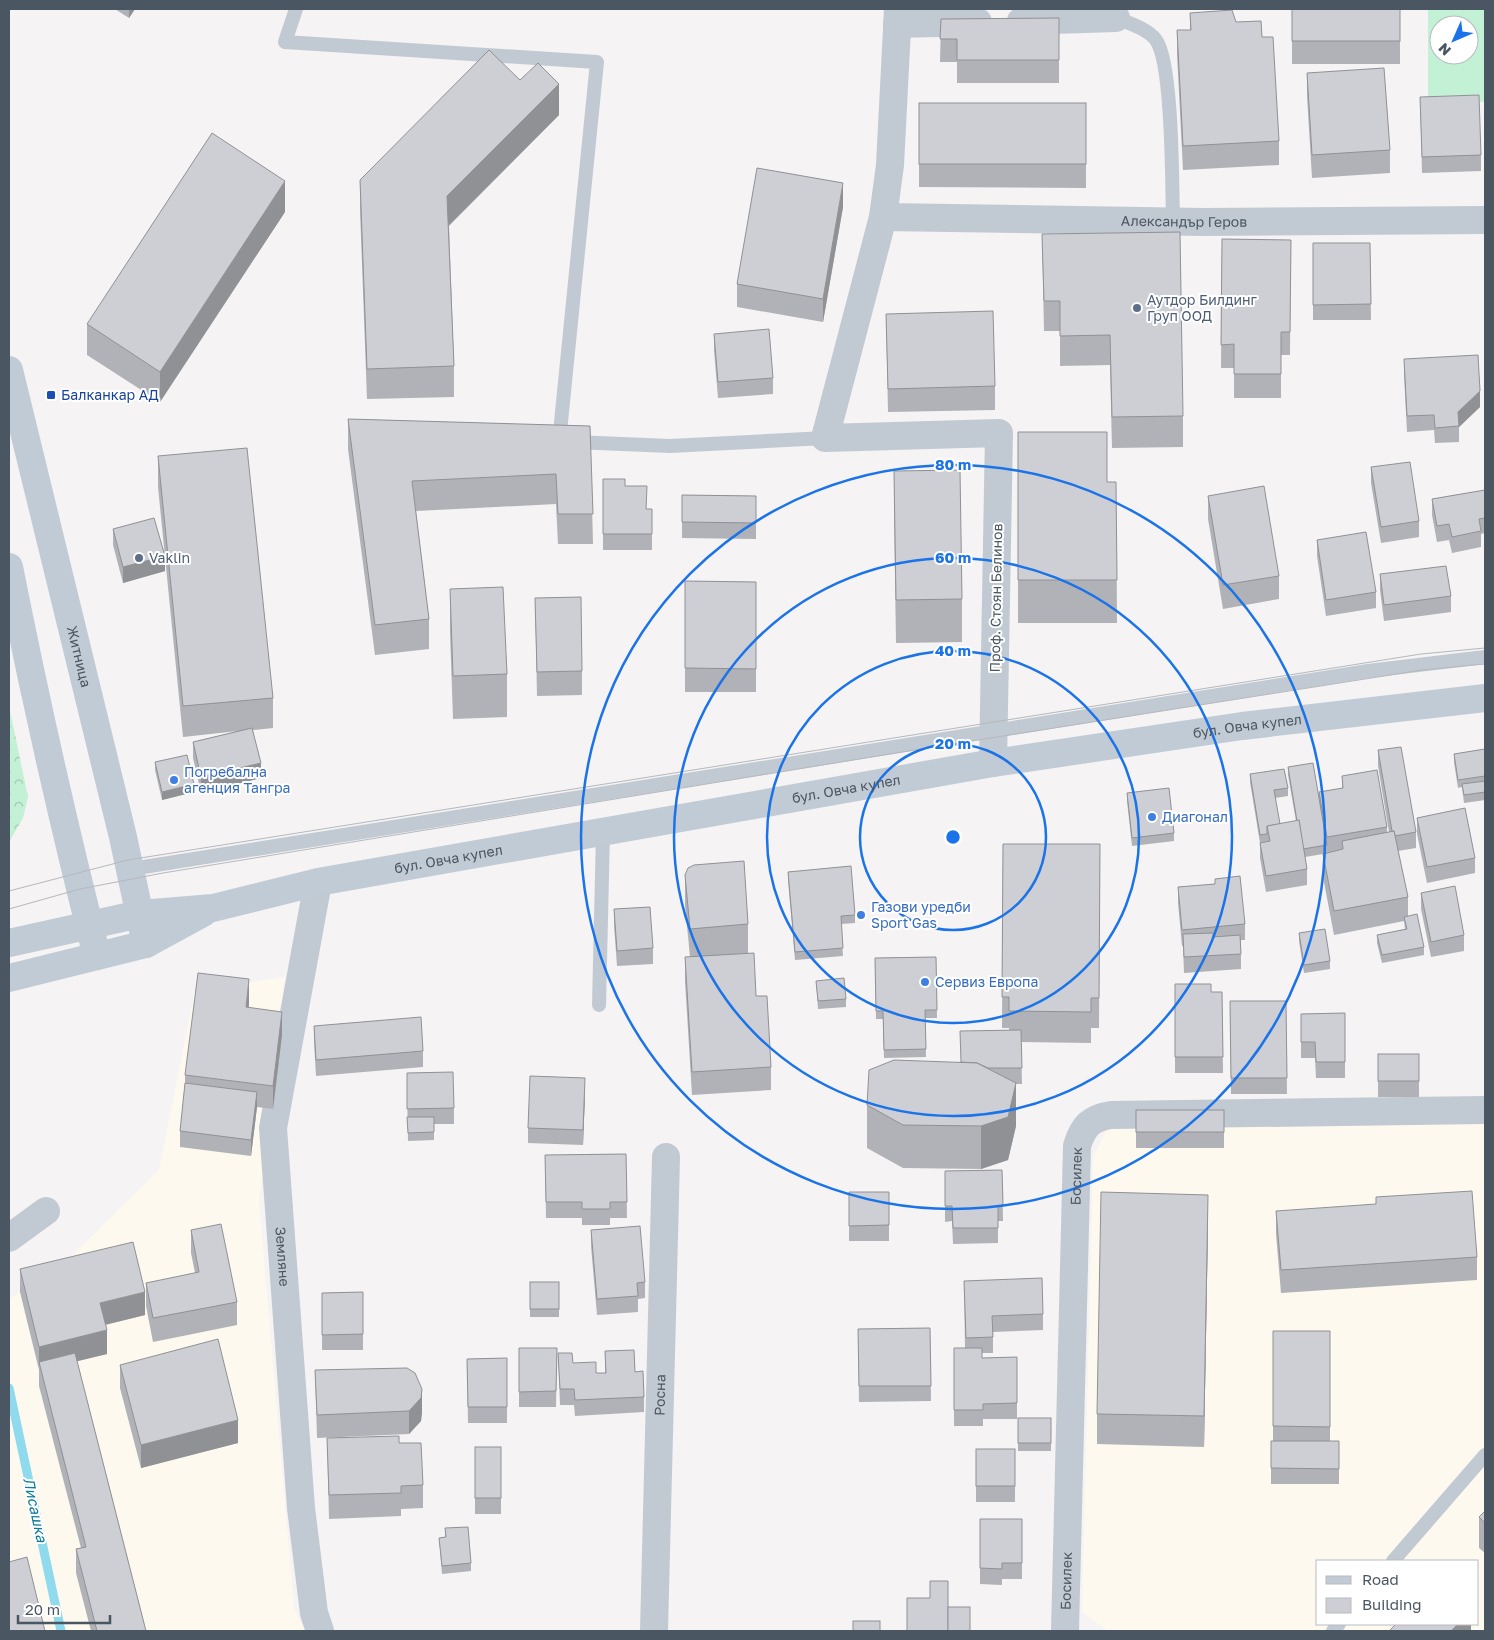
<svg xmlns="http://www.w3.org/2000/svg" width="1494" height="1640" font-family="'Golos Text',sans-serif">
<defs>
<pattern id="forest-crowns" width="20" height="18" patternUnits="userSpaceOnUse" patternTransform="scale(1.25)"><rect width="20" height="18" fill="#c3f1d5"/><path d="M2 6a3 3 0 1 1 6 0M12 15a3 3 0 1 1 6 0" fill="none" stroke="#a0c6b0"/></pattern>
</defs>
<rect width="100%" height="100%" fill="#f5f3f3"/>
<!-- commercial -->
<g fill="#fdf9ef" fill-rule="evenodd">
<polygon points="285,977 259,1201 294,1608 305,1631 9,1631 9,1299 61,1266 159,1170 195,990"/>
<path d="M1485 1112V1631H1108L1082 1612 1093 1157 1108 1127ZM1318 1561H1478V1624H1318Z"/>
</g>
<!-- grass -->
<path fill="#c3f1d5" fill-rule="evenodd" d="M1428 9H1485V102L1428 98ZM1439 25H1469V55H1439Z"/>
<!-- forest -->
<polygon fill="url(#forest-crowns)" points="9,706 28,797 23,818 9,842"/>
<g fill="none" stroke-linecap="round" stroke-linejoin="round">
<!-- stream -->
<polyline stroke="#90daee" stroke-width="9" points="9,1388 61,1631"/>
<!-- lane -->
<g stroke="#c1cad2" stroke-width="14">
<polyline points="296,9 285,42 597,62 559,442"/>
<path d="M1116 18C1129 23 1148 29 1156 40 1173 63 1172 189 1173 222"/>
<polyline points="574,442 670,446 825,438"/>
<polyline points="131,869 1368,671 1485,657"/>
<polyline points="599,1005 603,832"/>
<polyline points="1393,1561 1485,1455"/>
<polyline points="1333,1631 1339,1624"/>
</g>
<!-- street -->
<g stroke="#c1cad2" stroke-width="28">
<polyline points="898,9 890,165 883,217 825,438 999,433 993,763"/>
<polyline points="1021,21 1116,18"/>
<polyline points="897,24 978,22"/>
<path id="s1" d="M883 217 1203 222 1485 220"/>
<path id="s2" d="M318 882 273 1128 301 1508 314 1613 320 1631"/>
<polyline points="9,1238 46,1211"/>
<path id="s3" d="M654 1631 666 1157"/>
<path id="s4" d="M1065 1631 1077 1146C1083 1126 1091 1118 1111 1115L1485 1110"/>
</g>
<!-- secondary -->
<g stroke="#c1cbd6" stroke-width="28">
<path id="s5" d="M9 370 123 837 146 944"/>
<path d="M9 567C35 698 64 827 97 956"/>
<path id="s6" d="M9 943 140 914 213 908 318 882 993 763 1242 726 1485 698"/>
<polyline points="9,978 146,944 203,913"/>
</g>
<!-- tram -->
<g stroke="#b5b8bd" stroke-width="1">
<polyline points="9,891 128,860 1421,654 1485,648"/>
<polyline points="9,909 80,889 163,873 902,752 1422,670 1485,664"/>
</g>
</g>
<!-- wall -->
<g fill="#b0b2b7">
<polygon points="115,9 135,9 129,18"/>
<rect x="1292" y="9" width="108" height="55"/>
<polygon points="1190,13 1236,22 1262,37 1279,141 1279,165 1183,170 1177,54 1177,30 1190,30"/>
<polygon points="1059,18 1059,83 957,83 957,62 940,62 941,19"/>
<polygon points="1307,73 1390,150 1390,173 1312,178 1307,96"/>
<polygon points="520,80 559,115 449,226 454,366 454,397 367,399 360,210 360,180"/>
<polygon points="1420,97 1481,155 1481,171 1422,173"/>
<polygon points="919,103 1086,103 1086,188 919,187"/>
<polygon points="843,207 823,322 737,307 737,284"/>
<polygon points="285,212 160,402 87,355 87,324"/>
<polygon points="1042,234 1183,416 1183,447 1112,448 1110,365 1060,366 1060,331 1044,331"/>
<polygon points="1222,239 1291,240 1290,355 1281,355 1281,398 1234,398 1234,368 1221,368"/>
<polygon points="1313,243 1370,243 1371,320 1313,320"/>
<polygon points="886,314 995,386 995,410 888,412"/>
<polygon points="714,334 773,378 773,394 718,398 714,350"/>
<polygon points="1404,359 1480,407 1459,427 1459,442 1435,443 1434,430 1407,432 1404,375"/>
<polygon points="348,419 590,426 593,544 558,544 556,504 416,511 429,619 429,649 375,655 348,449"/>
<polygon points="1018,432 1107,482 1116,482 1117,623 1018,623"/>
<polygon points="158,456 273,698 273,728 253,730 261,778 201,793 193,758 193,742 238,731 183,737 158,487"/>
<polygon points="1371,467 1419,521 1419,537 1381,543 1371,483"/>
<polygon points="894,471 962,599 962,642 896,643 894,514"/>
<polygon points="603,479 625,486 647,509 652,509 652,550 603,550"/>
<polygon points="1485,490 1485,533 1481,534 1481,547 1452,553 1449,540 1437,542 1432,515 1432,499"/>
<polygon points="682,495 756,496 756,539 682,538"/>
<polygon points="1208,496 1279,576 1279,599 1223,609 1208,519"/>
<polygon points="113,529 165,571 123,583 113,545"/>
<polygon points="1317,540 1376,592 1376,608 1326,616 1317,556"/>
<polygon points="1380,574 1451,596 1451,612 1384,621 1380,590"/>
<polygon points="685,581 756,582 756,692 685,692"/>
<polygon points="450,589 507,674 507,717 453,719 450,632"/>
<polygon points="535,598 582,671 582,695 537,696"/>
<polygon points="1485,749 1485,800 1464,803 1462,787 1458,788 1454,762 1454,754"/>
<polygon points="1378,750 1416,832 1416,848 1398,851 1408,897 1408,916 1424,947 1424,955 1382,963 1377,943 1377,935 1405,929 1404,921 1334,935 1323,877 1323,854 1305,857 1307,869 1307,885 1266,892 1260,858 1260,843 1250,782 1250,774 1288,788 1288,796 1275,798 1280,824 1296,821 1288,775 1288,767 1319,799 1319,792 1342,788 1342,776 1387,827 1387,832 1389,832 1378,766"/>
<polygon points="155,762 194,792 162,800 155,770"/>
<polygon points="1127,793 1174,833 1174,841 1132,846 1127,801"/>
<polygon points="1417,818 1475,858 1475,873 1427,883 1417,834"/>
<polygon points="1003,844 1100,844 1099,1028 1091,1028 1091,1043 1021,1042 1022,1084 1016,1084 1016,1126 1008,1160 981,1169 903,1168 867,1148 867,1105 960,1062 1009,1030 1009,1028 1002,1028"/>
<polygon points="788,872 855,915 855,923 841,924 843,956 795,960 788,880"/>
<polygon points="685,875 748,924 748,953 756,996 771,1067 771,1090 692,1095 685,981 685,957 690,957 685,905"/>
<polygon points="1215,879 1245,924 1245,940 1241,940 1241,969 1184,973 1183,946 1182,946 1178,903 1178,887 1215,884"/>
<polygon points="1421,893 1464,935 1464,951 1431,957 1421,909"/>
<polygon points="614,909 653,948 653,964 617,966 614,925"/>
<polygon points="1299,933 1330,961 1330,969 1304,973 1299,941"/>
<polygon points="936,957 937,1018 925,1018 926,1057 884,1058 883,1019 876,1019 875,958"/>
<polygon points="816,981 846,999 846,1007 818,1009"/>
<polygon points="1175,984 1211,992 1222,992 1223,1073 1175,1073"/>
<polygon points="1230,1001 1286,1001 1287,1094 1231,1094"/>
<polygon points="249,1003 249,1008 282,1035 273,1109 257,1107 251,1156 180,1147 180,1131 185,1083 185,1075"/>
<polygon points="1345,1013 1345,1078 1316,1078 1315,1058 1301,1058 1301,1014"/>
<polygon points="314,1026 423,1051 423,1067 316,1076 314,1042"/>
<rect x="1378" y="1054" width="41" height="43"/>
<polygon points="407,1089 454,1108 454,1124 434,1124 434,1140 408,1141"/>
<polygon points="585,1094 583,1145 528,1143 528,1128"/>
<rect x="1136" y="1110" width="88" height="38"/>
<polygon points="626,1154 627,1218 610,1218 610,1225 582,1225 582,1218 546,1218 545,1155"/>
<polygon points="1002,1170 1003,1221 998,1221 998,1243 953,1244 952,1221 945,1222 945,1171"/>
<rect x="849" y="1192" width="40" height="49"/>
<polygon points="1276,1211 1477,1257 1477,1280 1281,1293 1276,1234"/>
<polygon points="1208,1225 1204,1447 1097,1444 1097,1414"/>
<polygon points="191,1230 237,1302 237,1325 153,1342 146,1306 146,1283 195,1273 191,1253"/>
<polygon points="591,1230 645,1282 645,1298 638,1299 638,1312 597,1315 591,1246"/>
<polygon points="20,1269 145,1315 105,1325 107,1354 77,1361 146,1631 91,1631 76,1573 76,1549 81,1548 39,1386 39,1370 20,1292"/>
<polygon points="964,1281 1043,1314 1043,1330 993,1332 993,1353 982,1353 982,1358 1017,1357 1017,1419 983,1419 983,1426 954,1426 954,1348 965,1348"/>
<rect x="530" y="1282" width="29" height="35"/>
<polygon points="363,1292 363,1350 322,1350 322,1293"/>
<polygon points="930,1328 931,1401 859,1402 858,1329"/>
<polygon points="1273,1331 1330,1331 1330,1441 1339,1441 1339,1484 1271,1484 1271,1441 1273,1441"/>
<polygon points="519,1348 557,1348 556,1407 519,1407"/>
<polygon points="605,1351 635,1372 644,1397 644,1412 575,1416 574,1405 560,1405 558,1353 573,1363 596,1373 605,1373"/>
<polygon points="507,1358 507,1423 468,1423 467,1359"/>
<polygon points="120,1365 238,1443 141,1468 120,1388"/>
<polygon points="315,1370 422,1412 421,1421 409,1434 317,1438"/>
<rect x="1018" y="1418" width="33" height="33"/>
<polygon points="327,1438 399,1443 423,1485 423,1508 401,1509 401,1516 329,1519"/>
<rect x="475" y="1447" width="26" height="67"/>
<rect x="976" y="1449" width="39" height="53"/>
<polygon points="1485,1511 1485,1553 1479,1548 1479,1517"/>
<polygon points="980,1519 1022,1519 1022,1579 1002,1579 1002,1585 980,1584"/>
<polygon points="445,1528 471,1563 471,1571 442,1574 439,1538 445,1537"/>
</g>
<!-- shaded-wall -->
<g fill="#909195">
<polygon points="129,9 135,9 129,18"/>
<polygon points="559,84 559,115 447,227 447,196"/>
<polygon points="285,181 285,212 160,402 160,372"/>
<polygon points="843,183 843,207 823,322 823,299"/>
<polygon points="1480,391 1480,407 1459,427 1458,412"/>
<polygon points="165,556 165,571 123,583 123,567"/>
<polygon points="261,763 261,778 201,793 201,777"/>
<polygon points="194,784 194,792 162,800 162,792"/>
<polygon points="249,979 249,1003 246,1031 246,1007"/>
<polygon points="282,1012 282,1035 273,1109 273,1086"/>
<polygon points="585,1078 585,1094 583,1145 583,1130"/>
<polygon points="1016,1083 1016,1126 1008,1160 981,1169 981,1126"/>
<polygon points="257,1092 257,1107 251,1156 251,1140"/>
<polygon points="1208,1195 1208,1225 1204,1447 1204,1416"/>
<polygon points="145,1292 145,1315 100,1326 100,1303"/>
<polygon points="107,1330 107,1354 41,1370 39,1362 39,1370 39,1347"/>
<polygon points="422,1389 422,1412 421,1421 409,1434 409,1411"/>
<polygon points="238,1420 238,1443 141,1468 141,1445"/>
<polygon points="1458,1624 1471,1624 1471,1631 1451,1631"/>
</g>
<!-- building -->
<g fill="#cdcfd5" stroke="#909195">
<rect x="1292" y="9" width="108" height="32"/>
<polygon points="1232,10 1236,22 1261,21 1262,37 1273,37 1279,141 1183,146 1177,30 1191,30 1190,13"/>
<polygon points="1059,18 1059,60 957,60 957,39 940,39 941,19"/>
<polygon points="489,50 520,80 538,63 559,84 447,196 454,366 367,369 360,180"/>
<polygon points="1384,68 1390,150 1312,155 1307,73"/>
<polygon points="1479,95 1481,155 1422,157 1420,97"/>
<rect x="919" y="103" width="167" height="61"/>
<polygon points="212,133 285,181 160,372 87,324"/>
<polygon points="757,168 843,183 823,299 737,284"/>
<polygon points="1180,232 1183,416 1112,417 1110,335 1060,336 1060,301 1044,301 1042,234"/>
<polygon points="1222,239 1291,240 1290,332 1281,332 1281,374 1234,374 1234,344 1221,345"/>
<polygon points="1313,243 1370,243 1371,304 1313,305"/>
<polygon points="993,311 995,386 888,389 886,314"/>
<polygon points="769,329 773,378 718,382 714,334"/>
<polygon points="1478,355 1480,391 1458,412 1459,426 1435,428 1434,415 1407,416 1404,359"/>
<polygon points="348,419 590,426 593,514 558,514 556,474 412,481 429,619 375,625"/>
<polygon points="1018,432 1107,432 1107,482 1116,482 1117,580 1018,580"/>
<polygon points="247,448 273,698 183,706 158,456"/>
<polygon points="1410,462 1419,521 1381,527 1371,467"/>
<polygon points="960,470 962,599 896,600 894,471"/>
<polygon points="603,479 625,479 625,486 647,486 646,509 652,509 652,534 603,534"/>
<polygon points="1264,486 1279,576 1223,585 1208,496"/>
<polygon points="1485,490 1485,518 1479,519 1481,531 1452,537 1449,524 1437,526 1432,499"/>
<polygon points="682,495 756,496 756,523 682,522"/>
<polygon points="154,518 165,556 123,567 113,529"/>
<polygon points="1366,532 1376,592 1326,600 1317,540"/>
<polygon points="1446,566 1451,596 1384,605 1380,574"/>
<polygon points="685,581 756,582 756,669 685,668"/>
<polygon points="503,587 507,674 453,676 450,589"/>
<polygon points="581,597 582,671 537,672 535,598"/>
<polygon points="252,728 261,763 201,777 193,742"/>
<polygon points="1401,747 1416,832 1395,836 1394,831 1392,831 1378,750"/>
<polygon points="1485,749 1485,776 1458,780 1454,754"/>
<polygon points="187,755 194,784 162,792 155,762"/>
<polygon points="1313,763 1327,845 1303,849 1299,820 1297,821 1288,767"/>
<polygon points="1284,769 1288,788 1274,790 1280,824 1267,826 1267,834 1260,835 1250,774"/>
<polygon points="1377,770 1387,827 1327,837 1319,792 1343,788 1342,776"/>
<polygon points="1485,781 1485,792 1464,795 1462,784"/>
<polygon points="1169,788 1174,833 1132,838 1127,793"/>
<polygon points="1465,808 1475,858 1427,867 1417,818"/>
<polygon points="1299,820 1307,869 1266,876 1260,843 1270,841 1267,826"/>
<polygon points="1394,831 1408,897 1334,911 1323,854 1343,849 1342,841"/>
<polygon points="1003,844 1100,844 1099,998 1091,998 1091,1012 1009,1011 1009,997 1002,997"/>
<polygon points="744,861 748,924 690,929 685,875 688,868 694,865"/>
<polygon points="851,866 855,915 841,916 843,948 795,952 788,872"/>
<polygon points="1240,876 1245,924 1182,930 1178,887 1215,884 1215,879"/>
<polygon points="1455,886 1464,935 1431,942 1421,893"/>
<polygon points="650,907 653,948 617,951 614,909"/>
<polygon points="1417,914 1424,947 1382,955 1377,935 1407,929 1404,917"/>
<polygon points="1325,929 1330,961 1304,965 1299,933"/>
<polygon points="1213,933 1213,937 1240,935 1241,954 1184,957 1183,934"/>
<polygon points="754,953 756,996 767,996 771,1067 692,1072 685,957"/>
<polygon points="936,957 937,1010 925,1010 926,1049 884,1050 883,1011 876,1011 875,958"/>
<polygon points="198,973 249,979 246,1007 282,1012 273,1086 185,1075"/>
<polygon points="844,978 846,999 818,1001 816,981"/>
<polygon points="1175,984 1211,984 1211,992 1222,992 1223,1057 1175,1057"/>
<polygon points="1230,1001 1286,1001 1287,1078 1231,1078"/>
<polygon points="1345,1013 1345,1062 1316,1062 1315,1042 1301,1042 1301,1014"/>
<polygon points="421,1017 423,1051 316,1060 314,1026"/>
<polygon points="1021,1030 1022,1068 988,1068 977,1063 961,1062 960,1031"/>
<rect x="1378" y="1054" width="41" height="27"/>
<polygon points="894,1060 977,1063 1016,1083 1008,1117 981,1126 903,1125 867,1105 869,1070"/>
<polygon points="453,1072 454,1108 407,1109 407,1073"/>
<polygon points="530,1076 585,1078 583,1130 528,1128"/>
<polygon points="185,1083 257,1092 251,1140 180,1131"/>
<rect x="1136" y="1110" width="88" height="22"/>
<polygon points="407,1117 434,1117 434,1132 408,1133"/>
<polygon points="626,1154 627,1202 610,1202 610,1209 582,1209 582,1202 546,1202 545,1155"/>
<polygon points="1002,1170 1003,1205 998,1206 998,1228 953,1228 952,1206 945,1206 945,1171"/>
<polygon points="1472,1191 1477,1257 1281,1270 1276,1211 1376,1204 1376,1197"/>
<polygon points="849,1192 889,1192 889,1225 849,1226"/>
<polygon points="1101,1192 1208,1195 1204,1416 1097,1414"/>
<polygon points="221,1224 237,1302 153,1318 146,1283 199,1272 191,1230"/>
<polygon points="640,1226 645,1282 637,1283 638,1296 597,1299 591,1230"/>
<polygon points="133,1242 145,1292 100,1303 107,1330 39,1347 20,1269"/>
<polygon points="1042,1278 1043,1314 992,1316 993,1337 966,1338 964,1281"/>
<rect x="530" y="1282" width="29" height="27"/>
<polygon points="363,1292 363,1334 322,1335 322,1293"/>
<polygon points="930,1328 931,1386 859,1386 858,1329"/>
<polygon points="1273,1331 1330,1331 1330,1427 1273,1426"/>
<polygon points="218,1339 238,1420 141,1445 120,1365"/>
<polygon points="519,1348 557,1348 556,1391 519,1392"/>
<polygon points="954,1348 982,1348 982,1358 1017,1357 1017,1403 983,1404 983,1410 954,1410"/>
<polygon points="634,1350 635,1372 643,1371 644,1397 575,1400 574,1389 560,1389 558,1353 572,1353 573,1363 596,1362 596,1373 606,1373 605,1351"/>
<polygon points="75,1353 146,1631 97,1631 76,1549 86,1547 39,1362"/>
<polygon points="507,1358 507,1407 468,1407 467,1359"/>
<polygon points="407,1368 415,1373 422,1389 421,1398 409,1411 317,1415 315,1370"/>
<rect x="1018" y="1418" width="33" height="25"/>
<polygon points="399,1436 399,1443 421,1443 423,1485 401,1486 401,1493 329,1495 327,1438"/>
<polygon points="1271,1441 1339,1441 1339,1469 1271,1468"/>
<rect x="475" y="1447" width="26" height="51"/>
<rect x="976" y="1449" width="39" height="37"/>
<polygon points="1485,1511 1485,1523 1479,1517"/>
<polygon points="980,1519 1022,1519 1022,1563 1002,1563 1002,1569 980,1568"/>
<polygon points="468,1527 471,1563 442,1566 439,1538 446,1537 445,1528"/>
<polygon points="27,1557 45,1631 9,1631 9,1562"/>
<polygon points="930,1581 948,1581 948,1631 907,1631 907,1598 930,1598"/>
<rect x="948" y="1607" width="22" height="24"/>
<rect x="853" y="1621" width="27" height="10"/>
<polygon points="1396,1624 1458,1624 1451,1631 1389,1631"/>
</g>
<!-- distance rings -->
<g fill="none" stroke="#1a73e8" stroke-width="2.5">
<circle cx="953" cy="837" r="93"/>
<circle cx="953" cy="837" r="186"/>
<circle cx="953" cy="837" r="279"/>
<circle cx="953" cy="837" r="372"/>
</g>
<!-- markers -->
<g fill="#5c6f8a" stroke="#fff" stroke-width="2">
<circle cx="1137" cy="308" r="5"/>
<circle cx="139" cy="558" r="5"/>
</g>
<rect fill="#1a4fb4" stroke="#fff" stroke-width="2" x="46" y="390" width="10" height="10" rx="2.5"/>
<g fill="#3f7fe0" stroke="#fff" stroke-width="2">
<circle cx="174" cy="780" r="5"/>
<circle cx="1152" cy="817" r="5"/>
<circle cx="861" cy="915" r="5"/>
<circle cx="925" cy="982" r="5"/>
</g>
<g text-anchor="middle" stroke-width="4" stroke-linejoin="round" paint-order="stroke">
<!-- street labels -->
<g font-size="14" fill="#4a5661" stroke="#fff">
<text dy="5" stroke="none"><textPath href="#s1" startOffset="301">Александър Геров</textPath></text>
<text transform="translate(996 598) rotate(-89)" y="5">Проф. Стоян Белинов</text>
<text dy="5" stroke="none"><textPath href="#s5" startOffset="295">Житница</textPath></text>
<text dy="5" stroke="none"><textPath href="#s6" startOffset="1258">бул. Овча купел</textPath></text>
<text dy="5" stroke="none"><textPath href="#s6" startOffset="852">бул. Овча купел</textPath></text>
<text dy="5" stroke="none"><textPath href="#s6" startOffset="448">бул. Овча купел</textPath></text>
<text dy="5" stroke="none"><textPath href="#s4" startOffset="455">Босилек</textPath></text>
<text dy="5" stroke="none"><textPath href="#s2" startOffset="379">Земляне</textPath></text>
<text dy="5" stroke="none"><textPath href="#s3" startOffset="236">Росна</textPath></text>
<text dy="5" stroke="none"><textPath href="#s4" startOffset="50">Босилек</textPath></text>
</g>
<!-- service labels -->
<g font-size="14" fill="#4e5e75" stroke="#fff" text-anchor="start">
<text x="1147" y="305">Аутдор Билдинг<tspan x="1147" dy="16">Груп ООД</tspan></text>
<text x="149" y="563">Vaklin</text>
</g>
<!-- transit labels -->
<g font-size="14" fill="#164399" stroke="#fff" text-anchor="start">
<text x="61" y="400">Балканкар АД</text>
</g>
<!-- shop labels -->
<g font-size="14" fill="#366cbe" stroke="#fff" text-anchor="start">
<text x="184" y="777">Погребална<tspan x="184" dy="16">агенция Тангра</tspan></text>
<text x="1162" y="822">Диагонал</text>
<text x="871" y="912">Газови уредби<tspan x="871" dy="16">Sport Gas</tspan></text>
<text x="935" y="987">Сервиз Европа</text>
</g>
<!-- water labels -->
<g font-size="15" font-style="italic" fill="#0c7c9b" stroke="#fff">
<text transform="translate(35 1510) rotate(78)" y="5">Лисашка</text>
</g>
</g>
<circle cx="953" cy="837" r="8" fill="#1a73e8" stroke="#fff" stroke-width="2.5"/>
<g font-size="15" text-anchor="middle" font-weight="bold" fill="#1a73e8" stroke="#fff" stroke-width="4" stroke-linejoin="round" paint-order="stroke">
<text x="953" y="470">80 m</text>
<text x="953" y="563">60 m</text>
<text x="953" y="656">40 m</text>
<text x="953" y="749">20 m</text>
</g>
<!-- border -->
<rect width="1494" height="1640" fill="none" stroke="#4a5661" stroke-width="20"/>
<!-- legend -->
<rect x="1316" y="1560" width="162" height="65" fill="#ffffff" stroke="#b7bbc0"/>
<rect x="1326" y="1576" width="25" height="8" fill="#c1cbd6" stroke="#b7bbc0"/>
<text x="1362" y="1585" font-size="15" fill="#4a5661">Road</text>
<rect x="1326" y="1598" width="25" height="15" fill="#cdcfd5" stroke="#b7bbc0"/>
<text x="1362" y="1610" font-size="15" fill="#4a5661">Building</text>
<!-- north arrow -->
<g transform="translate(1454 40) rotate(225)"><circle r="24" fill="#ffffff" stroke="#b7bbc0"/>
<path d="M0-4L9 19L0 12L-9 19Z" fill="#1a73e8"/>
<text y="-8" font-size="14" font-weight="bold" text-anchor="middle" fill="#4a5661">N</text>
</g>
<!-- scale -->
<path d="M18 1615v8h92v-8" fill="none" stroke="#4a5661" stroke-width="2.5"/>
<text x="25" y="1615" font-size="15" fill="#4a5661" stroke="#ffffff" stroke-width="4" paint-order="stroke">20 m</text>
</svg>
